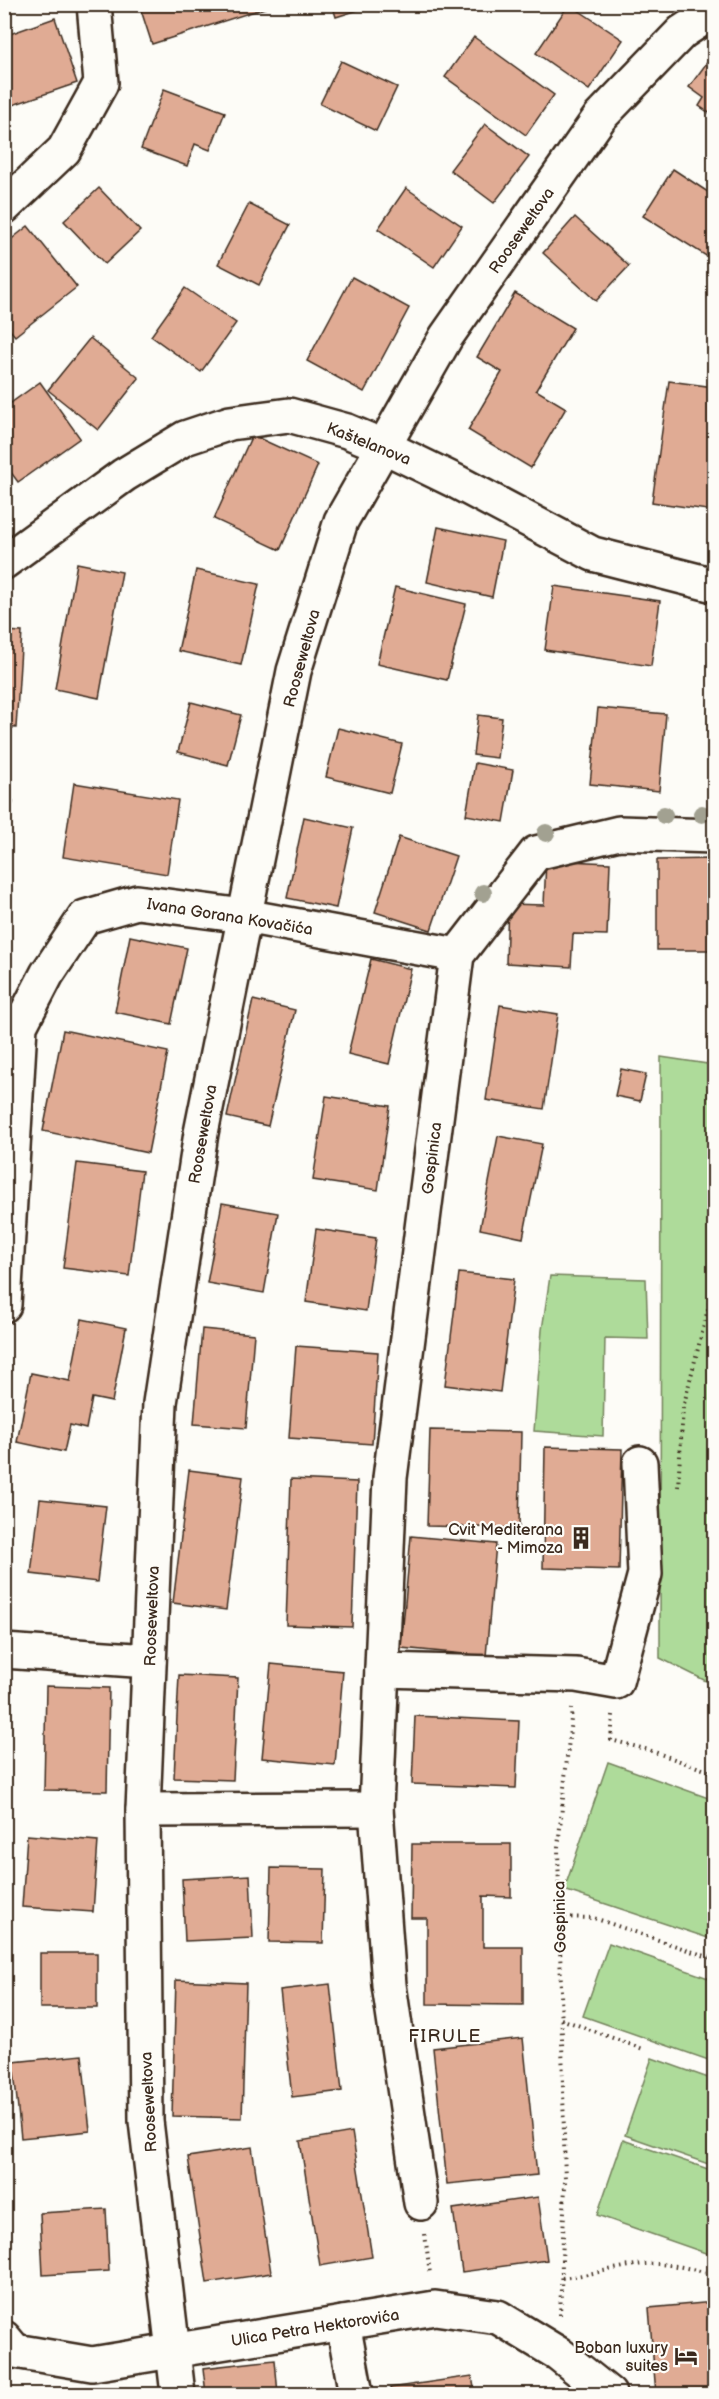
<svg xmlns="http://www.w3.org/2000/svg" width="719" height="2399" font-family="'Balsamiq Sans',sans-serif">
<rect width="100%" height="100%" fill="#fdfcf7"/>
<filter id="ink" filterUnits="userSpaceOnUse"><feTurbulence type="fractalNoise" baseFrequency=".0167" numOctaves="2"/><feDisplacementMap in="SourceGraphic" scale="12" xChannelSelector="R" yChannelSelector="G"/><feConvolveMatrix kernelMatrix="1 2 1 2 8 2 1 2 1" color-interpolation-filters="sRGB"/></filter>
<g filter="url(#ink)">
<!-- green -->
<g fill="#aedb9a" stroke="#74825c" stroke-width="1.5">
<polygon points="661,1057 714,1065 714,1685 660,1658"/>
<polygon points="550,1276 646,1279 648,1339 605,1338 603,1436 534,1431 542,1330"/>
<polygon points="608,1762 714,1800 714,1940 564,1890"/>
<polygon points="609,1943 714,1980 714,2062 583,2016"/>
<polygon points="652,2058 714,2080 714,2166 625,2135"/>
<polygon points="623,2140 714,2171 714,2256 597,2215"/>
</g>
<!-- building -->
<g fill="#e0ab94" stroke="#3b2a1e" stroke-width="1.5">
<polygon points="139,4 277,4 152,44"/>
<polygon points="332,4 377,4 336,17"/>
<polygon points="569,4 623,40 589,90 536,53"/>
<polygon points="55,18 77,83 4,108 4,36"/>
<polygon points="474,37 554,95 526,135 445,77"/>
<polygon points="714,53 714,116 699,106 704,98 689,87"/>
<polygon points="341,61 397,87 376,131 320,104"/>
<polygon points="164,89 225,112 210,150 195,144 187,166 141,149"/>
<polygon points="485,124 529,157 494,203 450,170"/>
<polygon points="673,169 714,196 714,261 643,216"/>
<polygon points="99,188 140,231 105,264 64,221"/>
<polygon points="406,188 462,226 434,267 378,229"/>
<polygon points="249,204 290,225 259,285 218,264"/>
<polygon points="575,217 629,266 596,301 543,253"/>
<polygon points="28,226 77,287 15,336 4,323 4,245"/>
<polygon points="352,277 409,308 364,392 307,361"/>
<polygon points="185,288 236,323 201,372 151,336"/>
<polygon points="515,293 573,328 536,390 566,408 531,468 468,430 502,372 477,357"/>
<polygon points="90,338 139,378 98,430 48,390"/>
<polygon points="669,381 714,387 714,511 652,502"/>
<polygon points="40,382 80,438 18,482 4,463 4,408"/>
<polygon points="252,435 318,465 280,550 214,519"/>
<polygon points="438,527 503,541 492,597 427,582"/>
<polygon points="77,563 122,572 99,698 55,689"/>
<polygon points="196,570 259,584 241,665 178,651"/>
<polygon points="554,586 660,601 651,666 545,650"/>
<polygon points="395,587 466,604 447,680 377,664"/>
<polygon points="4,631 22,632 16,728 4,727"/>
<polygon points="191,702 241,715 228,765 178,752"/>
<polygon points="598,708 666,714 659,791 590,784"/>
<polygon points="478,715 502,718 497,758 473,755"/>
<polygon points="338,728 402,744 390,793 326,777"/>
<polygon points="475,763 513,770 504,822 466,815"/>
<polygon points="74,783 178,800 167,874 63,857"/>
<polygon points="4,799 13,801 4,852"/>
<polygon points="304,817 353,828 336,908 287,898"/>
<polygon points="399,837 456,856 431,930 375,912"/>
<polygon points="714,859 714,950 657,950 657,860"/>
<polygon points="546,860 610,863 607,935 573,934 571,967 506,963 508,904 544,905"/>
<polygon points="130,936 187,948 171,1024 115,1012"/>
<polygon points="371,959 411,969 389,1064 348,1054"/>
<polygon points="253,1000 295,1010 268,1126 227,1117"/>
<polygon points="500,1005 558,1014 544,1109 486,1100"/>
<polygon points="63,1030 168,1052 148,1153 43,1131"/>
<polygon points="621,1069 646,1074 640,1101 615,1096"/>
<polygon points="326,1096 390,1106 378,1190 313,1180"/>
<polygon points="498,1136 542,1144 523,1238 480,1229"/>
<polygon points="77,1163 142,1171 129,1276 63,1268"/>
<polygon points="222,1203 278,1213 264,1293 207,1283"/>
<polygon points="316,1229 376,1238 366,1311 306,1302"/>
<polygon points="459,1273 514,1279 500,1392 445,1385"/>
<polygon points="82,1319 126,1328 112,1402 92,1398 86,1429 70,1425 64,1452 17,1442 31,1373 70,1381"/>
<polygon points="202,1329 254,1334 246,1428 194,1424"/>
<polygon points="296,1346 378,1352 372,1444 289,1438"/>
<polygon points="430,1430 521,1432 519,1528 427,1526"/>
<polygon points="545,1447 622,1449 619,1570 543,1568"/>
<polygon points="189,1470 243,1477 226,1610 173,1603"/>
<polygon points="291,1479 357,1482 352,1627 286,1625"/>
<polygon points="40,1499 106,1506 97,1582 31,1574"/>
<polygon points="411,1536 496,1544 486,1656 401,1648"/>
<polygon points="271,1664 343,1671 335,1765 262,1758"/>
<polygon points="179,1675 238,1678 233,1780 174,1778"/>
<rect x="4" y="1684" width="4" height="117"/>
<polygon points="46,1686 109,1688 107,1791 44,1790"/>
<polygon points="415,1716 519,1721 516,1788 412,1784"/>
<polygon points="27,1835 98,1841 93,1912 22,1907"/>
<polygon points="412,1844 511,1844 511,1897 483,1896 483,1947 523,1947 523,2005 427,2004 427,1918 411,1918"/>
<polygon points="271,1868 325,1869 323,1943 269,1942"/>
<polygon points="250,1875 253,1938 185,1941 182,1879"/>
<rect x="40" y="1953" width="57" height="55"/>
<polygon points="176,1980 246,1983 242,2118 172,2116"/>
<polygon points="330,1984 342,2091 292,2097 280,1990"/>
<polygon points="523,2038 537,2175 447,2184 433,2048"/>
<polygon points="82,2055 90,2131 21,2138 13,2062"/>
<polygon points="352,2132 372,2257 320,2266 300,2141"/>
<polygon points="252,2147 271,2273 207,2283 188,2157"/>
<polygon points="538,2197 547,2260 462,2272 453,2209"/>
<polygon points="106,2209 109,2271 43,2275 40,2213"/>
<polygon points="714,2302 714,2394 656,2394 649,2308"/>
<polygon points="275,2360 278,2394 206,2394 203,2368"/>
<polygon points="472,2376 475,2394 391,2394 390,2388"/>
</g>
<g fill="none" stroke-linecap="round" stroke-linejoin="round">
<!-- minor casing -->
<g stroke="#3b2a1e" stroke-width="38">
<g id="minor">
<polyline points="4,207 64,150 101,83 94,4"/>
<polyline points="4,562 124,475 185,438 230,423 289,415 347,431 383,446 455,481 593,554 714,585"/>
<polyline points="4,1305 20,1026 47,974 85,917 137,902 244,916 457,955"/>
<polyline points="4,1651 149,1661"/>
<polyline points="382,1670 576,1675 616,1682 645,1574 640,1463"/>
<polyline points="143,1810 376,1809"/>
<polyline points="421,2203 389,1985 376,1809 390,1478 457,955 536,853 619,833 714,836"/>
<polyline points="343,2323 356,2394"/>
<polyline points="4,2338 15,2351 92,2364 435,2308 498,2317 559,2354 609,2394"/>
<polyline points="178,2394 146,2121 143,1810 160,1403 201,1133 294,671 341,521 446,337 600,117 682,32 714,11"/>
</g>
</g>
<!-- path -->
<g stroke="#3b2a1e" stroke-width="4" stroke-dasharray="1.5 4.5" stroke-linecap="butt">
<polyline points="678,1487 683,1408 714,1285"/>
<polyline points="613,1715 611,1740 649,1750 714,1773"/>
<polyline points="559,1917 594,1918 714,1959"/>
<polyline points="561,2019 643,2049"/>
<polyline points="425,2234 430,2274"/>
<path d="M562 2278C587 2275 611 2269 636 2265 660 2261 691 2268 714 2275"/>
<polyline points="560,2315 565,2185 558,1847 572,1709"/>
</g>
<!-- minor -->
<use href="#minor" stroke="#fdfcf7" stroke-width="33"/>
</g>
<!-- trees -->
<g fill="#a2a191">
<circle cx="702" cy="814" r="9"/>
<circle cx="664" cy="815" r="9"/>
<circle cx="546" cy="833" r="9"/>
<circle cx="483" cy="893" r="9"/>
</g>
</g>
<!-- icons -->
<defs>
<g id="building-bare" transform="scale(1.8)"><path d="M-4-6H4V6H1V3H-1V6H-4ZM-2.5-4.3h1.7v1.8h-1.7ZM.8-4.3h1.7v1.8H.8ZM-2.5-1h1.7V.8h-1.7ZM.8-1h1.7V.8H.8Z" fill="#3b2a1e" stroke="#fdfcf7" stroke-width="2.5" paint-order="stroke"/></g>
<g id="hotel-bare" transform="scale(1.8)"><path d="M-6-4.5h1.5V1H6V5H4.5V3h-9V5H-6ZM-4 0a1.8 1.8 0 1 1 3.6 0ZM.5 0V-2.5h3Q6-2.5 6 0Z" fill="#3b2a1e" stroke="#fdfcf7" stroke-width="2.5" paint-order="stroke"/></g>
</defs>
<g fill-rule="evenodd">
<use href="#building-bare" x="581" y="1538"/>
<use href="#hotel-bare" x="686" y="2356"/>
</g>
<g text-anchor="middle" stroke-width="4.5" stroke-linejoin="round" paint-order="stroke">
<!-- street labels -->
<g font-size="16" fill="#3b2a1e" stroke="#fdfcf7">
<text transform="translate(521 230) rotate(-55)" y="6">Rooseweltova</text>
<text transform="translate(369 443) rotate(22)" y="6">Kaštelanova</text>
<text transform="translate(301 658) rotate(-75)" y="6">Rooseweltova</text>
<text transform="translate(230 916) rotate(9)" y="6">Ivana Gorana Kovačića</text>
<text transform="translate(202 1134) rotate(-80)" y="6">Rooseweltova</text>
<text transform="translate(431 1158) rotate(-83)" y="6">Gospinica</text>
<text transform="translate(151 1616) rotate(-88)" y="6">Rooseweltova</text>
<text transform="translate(559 1917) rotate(-91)" y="6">Gospinica</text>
<text transform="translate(148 2102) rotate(-93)" y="6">Rooseweltova</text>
<text transform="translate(315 2327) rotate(-9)" y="6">Ulica Petra Hektorovića</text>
</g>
<!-- poi labels -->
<g font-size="16" fill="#3b2a1e" stroke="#fdfcf7" text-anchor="end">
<text x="563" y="1535">Cvit Mediterana<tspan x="563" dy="18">- Mimoza</tspan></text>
<text x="668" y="2353">Boban luxury<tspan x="668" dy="18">suites</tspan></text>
</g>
<!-- neighbourhood labels -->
<g font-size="18" letter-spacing="1.5" fill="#3b2a1e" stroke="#fdfcf7">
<text x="445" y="2042">FIRULE</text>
</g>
</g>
<!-- margin -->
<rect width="719" height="2399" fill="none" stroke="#fdfcf7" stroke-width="24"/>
<rect x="12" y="12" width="695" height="2375" fill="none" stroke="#3b2a1e" stroke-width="2" filter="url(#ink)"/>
</svg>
